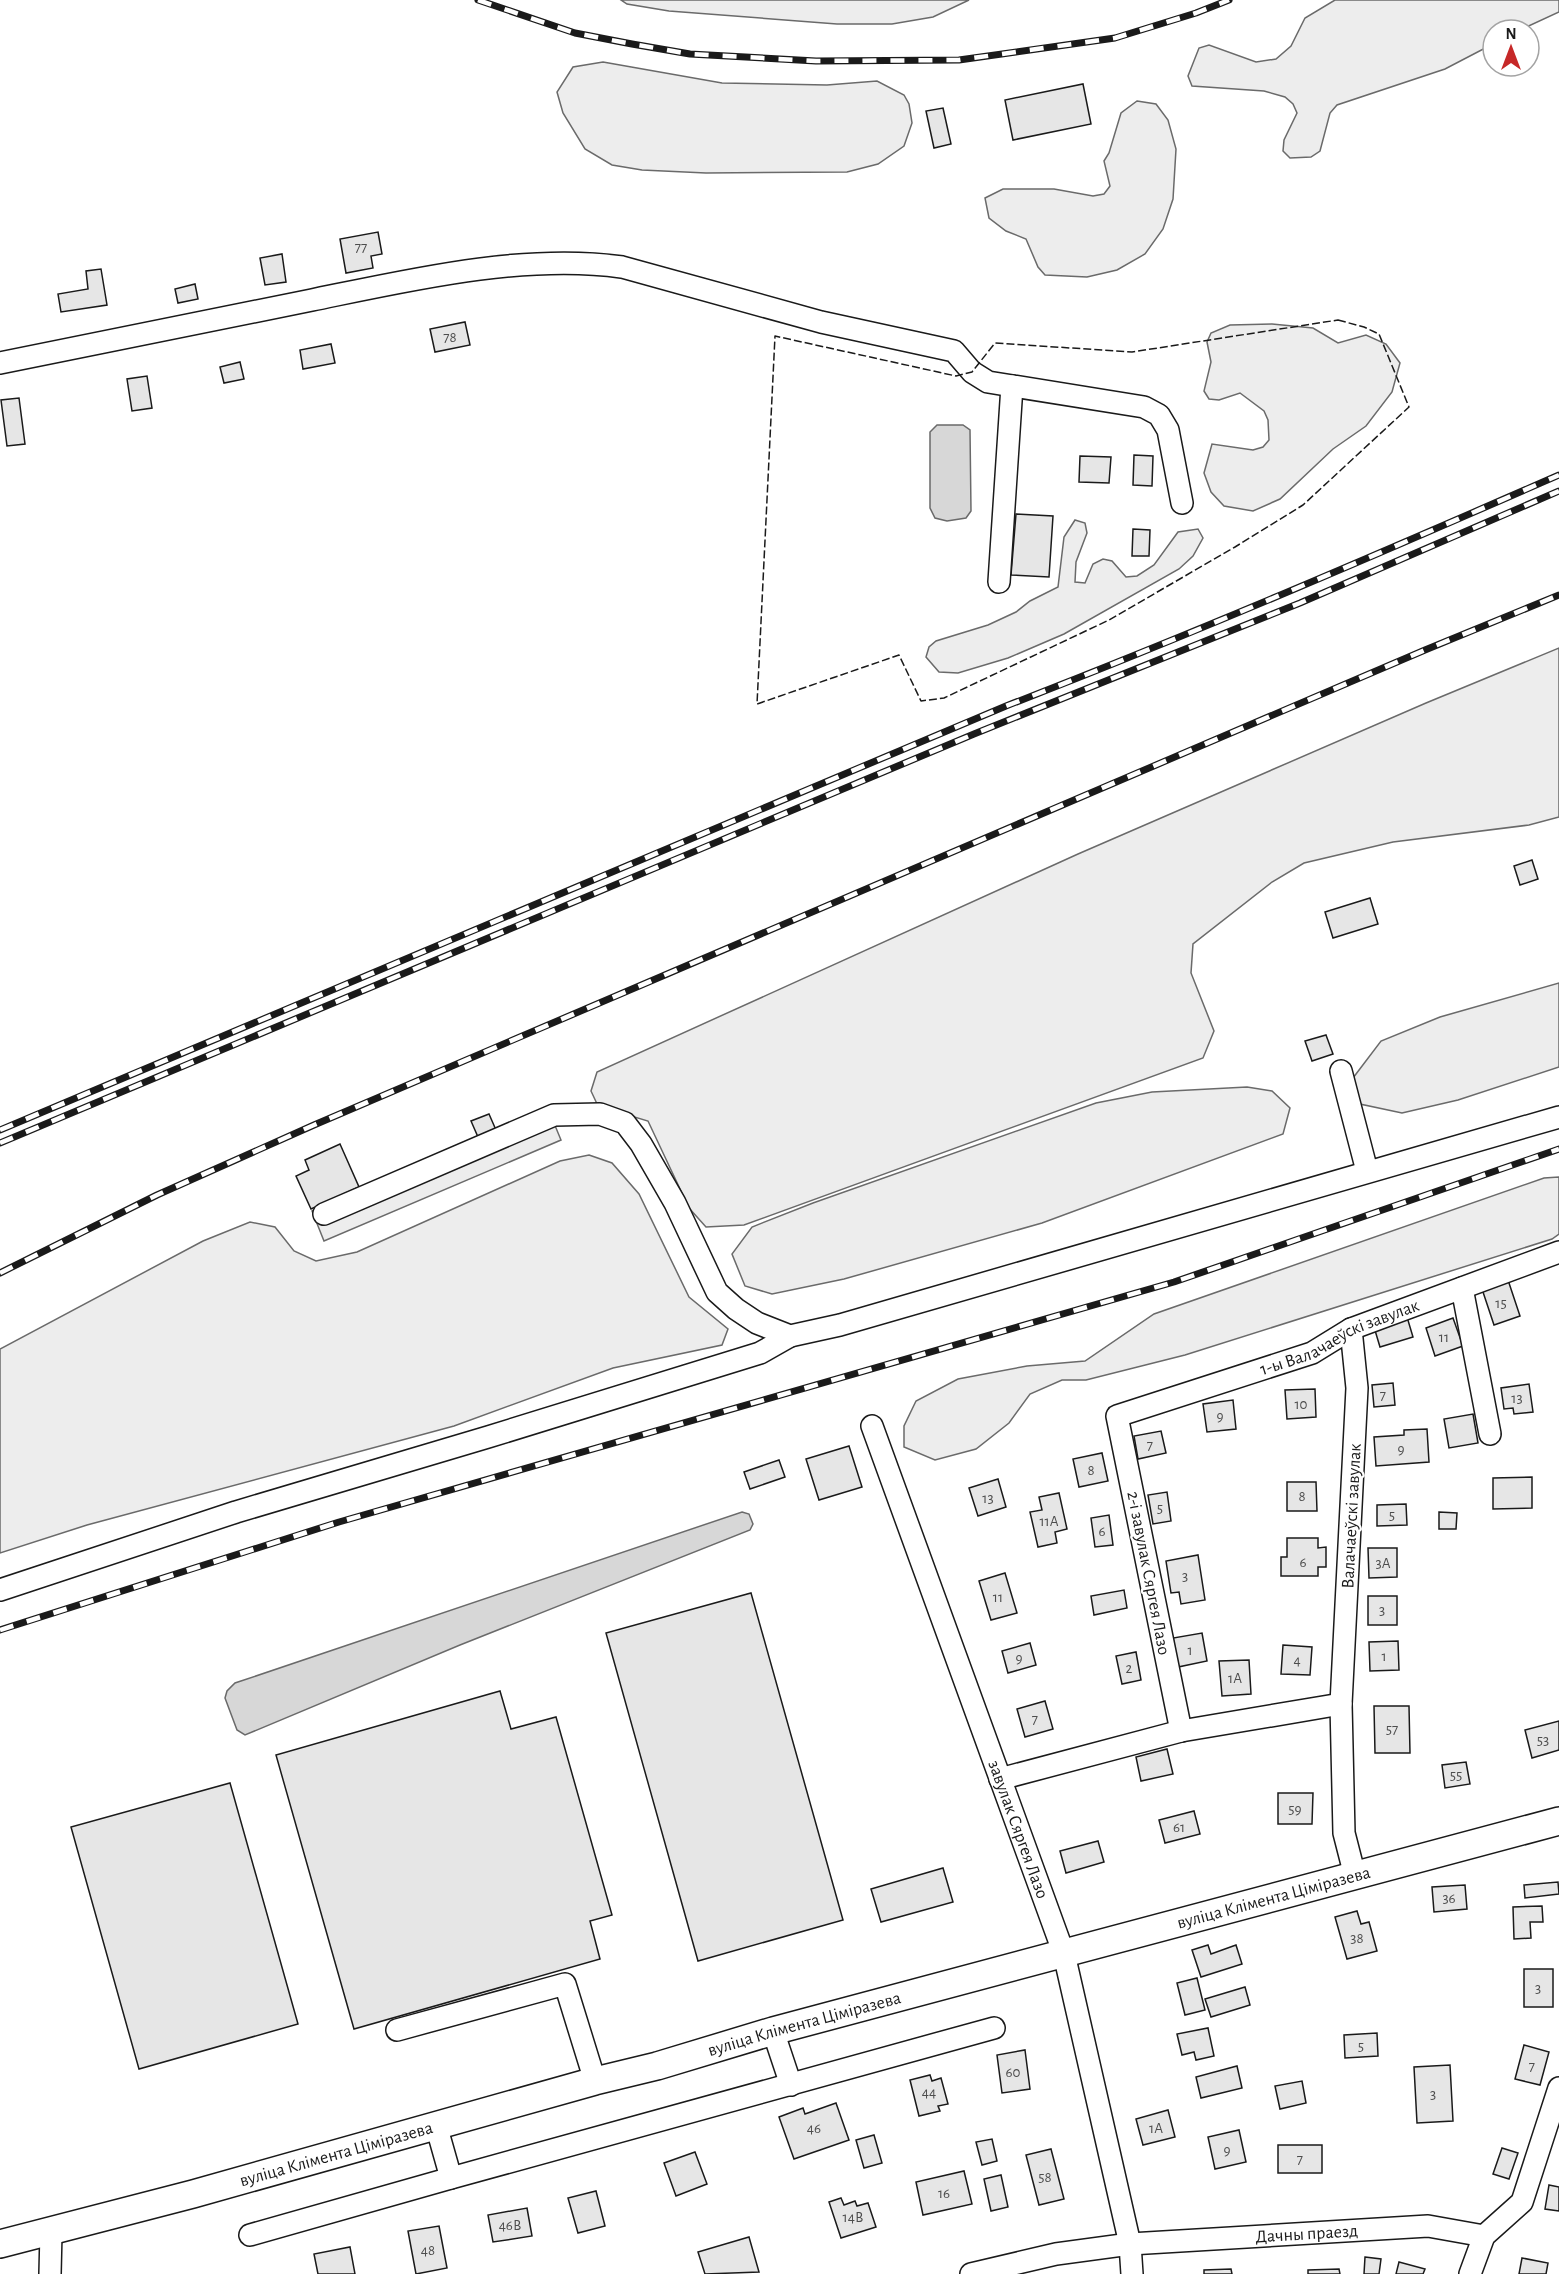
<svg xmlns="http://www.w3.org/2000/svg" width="1559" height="2274" font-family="'Alegreya Sans',sans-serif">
<rect width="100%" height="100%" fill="#fff"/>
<!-- built -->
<g fill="#ededed" stroke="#6a6a6a" stroke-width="1.5">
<polygon points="621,0 969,0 933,17 892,24 837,24 669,11 627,4"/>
<polygon points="1335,0 1559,0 1559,12 1520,30 1493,30 1493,44 1445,69 1337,105 1330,113 1320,151 1311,157 1290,158 1283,151 1284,140 1297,113 1293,104 1285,97 1264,91 1192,86 1188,76 1199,48 1209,45 1256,62 1276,59 1291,46 1305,18"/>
<polygon points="603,62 722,83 827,85 877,81 904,95 909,104 912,123 904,146 878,164 847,172 706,173 642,170 612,165 585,149 563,113 557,92 573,67"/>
<polygon points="1137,101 1156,104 1168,120 1176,149 1173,199 1163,229 1145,254 1117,270 1087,277 1045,275 1038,267 1026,239 1006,231 989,218 985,198 1003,189 1054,189 1093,196 1104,194 1110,186 1104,161 1109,153 1121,113"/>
<polygon points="1272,324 1313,328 1338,343 1366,335 1386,344 1400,363 1392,392 1366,426 1333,449 1280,499 1253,511 1224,506 1211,492 1204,473 1212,444 1253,450 1263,447 1269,440 1268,420 1264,411 1240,393 1219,400 1209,399 1204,391 1211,362 1207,342 1211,333 1230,325"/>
<polygon points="1075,520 1085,523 1087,533 1076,562 1075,582 1085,583 1093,564 1103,559 1112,561 1126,577 1137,576 1154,565 1178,532 1198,529 1203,538 1193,556 1179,569 1064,634 1008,658 958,673 939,672 926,657 929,647 936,641 988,625 1016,612 1030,601 1058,587 1064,537"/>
<polygon points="1559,648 1559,817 1529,825 1393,842 1304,863 1272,882 1193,944 1191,973 1214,1031 1203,1058 744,1225 706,1227 689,1208 648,1121 598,1106 591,1091 597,1072 1078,854 1426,703"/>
<polygon points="1559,983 1559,1067 1458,1100 1402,1113 1360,1104 1353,1078 1381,1041 1440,1017"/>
<polygon points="1247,1087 1272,1091 1290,1108 1283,1134 1042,1223 844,1279 772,1294 745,1286 732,1254 752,1227 813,1203 1096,1103 1152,1092"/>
<polygon points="549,1111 561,1140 324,1241 312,1211"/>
<polygon points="589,1155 612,1163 639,1194 689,1297 728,1329 722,1345 613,1368 454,1426 87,1525 0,1553 0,1349 203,1241 250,1222 275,1227 294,1251 316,1261 357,1252 560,1161"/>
<polygon points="1559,1177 1559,1234 1552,1239 1185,1355 1086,1380 1062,1380 1030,1394 1009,1423 976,1449 935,1460 904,1447 904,1426 916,1401 958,1379 1027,1366 1085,1361 1154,1314 1544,1178"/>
</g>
<!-- water -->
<g fill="#d7d7d7" stroke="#6a6a6a" stroke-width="1.5">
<polygon points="937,425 963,425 970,430 971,511 966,518 947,521 935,518 930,508 930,432"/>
<polygon points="742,1512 749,1514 753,1524 750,1530 460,1645 245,1735 237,1730 225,1698 227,1691 235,1683"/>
</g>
<!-- building -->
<g fill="#e6e6e6" stroke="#1a1a1a" stroke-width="1.5">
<polygon points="1083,84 1091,124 1013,140 1005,100"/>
<polygon points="943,108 951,144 934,148 926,111"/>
<polygon points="378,232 382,254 371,256 373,268 346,273 340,239"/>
<polygon points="282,254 286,282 265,285 260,258"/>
<polygon points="101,269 107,305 61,312 58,294 88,289 86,271"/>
<polygon points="195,284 198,299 178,303 175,289"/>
<polygon points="465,322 470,345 435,352 430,329"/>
<polygon points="331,344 335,363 303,369 300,350"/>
<polygon points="240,362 244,379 224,383 220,367"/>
<polygon points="147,376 152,408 132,411 127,379"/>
<polygon points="19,398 25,444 7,446 1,400"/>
<polygon points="1134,455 1153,456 1152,486 1133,485"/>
<polygon points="1080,456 1111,457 1109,483 1079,482"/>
<polygon points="1016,514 1053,516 1049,577 1011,575"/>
<polygon points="1133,529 1150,530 1149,556 1132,556"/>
<polygon points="1532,860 1538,879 1520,885 1514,866"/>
<polygon points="1370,898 1378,924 1333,938 1325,912"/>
<polygon points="1326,1035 1333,1054 1312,1061 1305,1041"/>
<polygon points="489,1114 496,1130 478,1137 471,1121"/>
<polygon points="340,1144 359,1187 311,1209 296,1176 309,1170 305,1160"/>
<polygon points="1508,1280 1520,1316 1494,1325 1482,1289"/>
<polygon points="1407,1317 1413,1337 1380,1347 1374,1327"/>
<polygon points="1453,1318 1463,1346 1435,1356 1426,1328"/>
<polygon points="1393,1383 1395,1405 1374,1407 1372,1385"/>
<polygon points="1529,1384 1533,1412 1514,1414 1513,1408 1504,1409 1501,1388"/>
<polygon points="1315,1389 1316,1417 1287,1419 1285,1390"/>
<polygon points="1233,1400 1236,1429 1207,1432 1203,1404"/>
<polygon points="1473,1414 1478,1443 1449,1448 1444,1419"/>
<polygon points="1427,1429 1429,1462 1376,1466 1374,1437 1404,1435 1404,1430"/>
<polygon points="1161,1431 1166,1453 1138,1459 1134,1436"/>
<polygon points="849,1446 862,1487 819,1500 806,1459"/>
<polygon points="1102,1453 1108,1481 1079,1487 1073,1459"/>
<polygon points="779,1460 785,1477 750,1489 744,1472"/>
<polygon points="1532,1477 1532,1508 1493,1509 1493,1478"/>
<polygon points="998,1479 1006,1507 978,1516 969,1488"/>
<polygon points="1287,1482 1316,1482 1317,1511 1287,1511"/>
<polygon points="1167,1492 1171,1521 1153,1524 1148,1495"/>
<polygon points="1059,1493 1067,1529 1055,1532 1057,1543 1038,1547 1030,1512 1042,1510 1039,1497"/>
<polygon points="1406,1504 1407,1525 1377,1526 1377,1505"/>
<polygon points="1439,1512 1457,1513 1456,1529 1439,1529"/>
<polygon points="1109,1515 1113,1545 1095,1547 1091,1518"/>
<polygon points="1287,1538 1318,1538 1318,1548 1326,1547 1326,1567 1318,1567 1318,1576 1281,1576 1281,1557 1287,1557"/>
<polygon points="1368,1548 1397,1548 1397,1577 1369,1578"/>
<polygon points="1198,1555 1205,1600 1181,1604 1179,1592 1171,1593 1166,1561"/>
<polygon points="1005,1573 1017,1613 991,1620 979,1581"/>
<polygon points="1124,1590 1127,1608 1094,1615 1091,1596"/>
<polygon points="751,1593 843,1920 698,1961 606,1633"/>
<rect x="1368" y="1596" width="29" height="29"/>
<polygon points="1202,1633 1207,1661 1178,1667 1173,1638"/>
<polygon points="1398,1641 1399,1670 1370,1671 1369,1642"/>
<polygon points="1030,1643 1036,1665 1008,1673 1002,1651"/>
<polygon points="1283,1645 1312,1647 1310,1675 1281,1674"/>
<polygon points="1136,1652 1141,1680 1122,1684 1116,1656"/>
<polygon points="1249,1660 1251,1694 1222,1696 1219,1661"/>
<polygon points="500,1691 511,1729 556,1717 612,1915 590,1921 600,1959 354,2029 276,1755"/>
<polygon points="1045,1701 1053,1729 1025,1737 1017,1709"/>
<polygon points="1374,1706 1409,1706 1410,1753 1375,1753"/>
<polygon points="1559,1721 1559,1750 1532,1758 1525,1730"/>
<polygon points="1167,1749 1173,1774 1141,1781 1136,1757"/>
<polygon points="1466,1762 1470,1784 1445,1788 1442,1765"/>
<polygon points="230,1783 298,2024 139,2069 71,1827"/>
<polygon points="1278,1793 1313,1793 1312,1824 1278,1824"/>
<polygon points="1194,1811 1200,1834 1165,1843 1159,1820"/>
<polygon points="1098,1841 1104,1862 1066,1873 1060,1851"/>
<polygon points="943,1868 953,1902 881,1922 871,1889"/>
<polygon points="1558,1882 1559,1894 1525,1898 1524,1885"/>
<polygon points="1465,1885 1467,1909 1434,1912 1432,1887"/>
<polygon points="1542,1906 1543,1922 1530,1922 1531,1938 1514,1939 1513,1907"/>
<polygon points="1357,1911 1361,1924 1369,1922 1377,1951 1347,1959 1335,1917"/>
<polygon points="1208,1945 1211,1954 1236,1945 1242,1964 1201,1977 1192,1950"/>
<rect x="1524" y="1969" width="29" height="38"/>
<polygon points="1197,1978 1205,2010 1185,2015 1177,1983"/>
<polygon points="1245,1987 1250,2005 1211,2017 1205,1999"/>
<polygon points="1208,2028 1214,2056 1196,2060 1194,2052 1182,2055 1177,2034"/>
<polygon points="1377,2033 1378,2056 1345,2058 1344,2035"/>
<polygon points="1524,2045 1549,2052 1540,2085 1515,2079"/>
<polygon points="1025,2050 1030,2089 1002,2093 997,2055"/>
<polygon points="1450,2065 1453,2121 1417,2123 1414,2067"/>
<polygon points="1237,2066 1242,2088 1201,2098 1196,2077"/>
<polygon points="930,2075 932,2081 941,2078 948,2104 938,2106 940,2111 919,2116 910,2080"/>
<polygon points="1302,2081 1306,2103 1280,2109 1275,2086"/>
<polygon points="836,2103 849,2140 794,2159 779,2117 803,2108 805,2114"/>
<polygon points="1168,2110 1175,2137 1143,2145 1136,2119"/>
<polygon points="1239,2130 1246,2162 1215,2169 1208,2137"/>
<polygon points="874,2135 882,2163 864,2168 856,2140"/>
<polygon points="992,2139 997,2161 982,2165 976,2142"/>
<rect x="1278" y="2145" width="44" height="28"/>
<polygon points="1502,2148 1518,2153 1509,2179 1493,2174"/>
<polygon points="1051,2149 1064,2199 1039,2205 1026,2155"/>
<polygon points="695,2152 707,2184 676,2196 664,2163"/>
<polygon points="964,2171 972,2204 923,2215 916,2182"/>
<polygon points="1001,2175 1008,2207 991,2211 984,2179"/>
<polygon points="1549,2185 1559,2187 1559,2211 1545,2209"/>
<polygon points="596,2191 605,2226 578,2233 568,2198"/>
<polygon points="841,2198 844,2205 855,2201 857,2206 868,2203 876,2227 841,2238 829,2202"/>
<polygon points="527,2208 532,2236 493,2242 488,2215"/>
<polygon points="439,2226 447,2268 416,2274 408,2231"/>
<polygon points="749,2237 759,2272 705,2274 698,2252"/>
<polygon points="350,2247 355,2274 318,2274 314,2254"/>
<polygon points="1365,2257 1381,2259 1379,2274 1364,2274"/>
<polygon points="1522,2258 1548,2263 1546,2274 1519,2274"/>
<polygon points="1399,2262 1425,2269 1423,2274 1396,2274"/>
<polygon points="1231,2269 1232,2274 1204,2274 1204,2270"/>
<polygon points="1339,2269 1340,2274 1308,2274 1308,2270"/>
</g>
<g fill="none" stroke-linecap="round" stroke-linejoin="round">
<!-- minor casing -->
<g stroke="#1a1a1a" stroke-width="24">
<g id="minor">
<path d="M0 363C104 342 208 321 312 300 409 280 524 253 622 267L821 322 954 351 972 372 988 382 1144 407 1159 415 1168 430 1182 503"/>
<polyline points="999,582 1012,386"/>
<polyline points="1341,1071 1367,1171"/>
<polyline points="324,1214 554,1115 600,1114 625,1123 641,1144 675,1203 717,1292 736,1309 757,1323 790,1336 840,1325 1559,1117"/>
<polyline points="1462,1288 1490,1434"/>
<polyline points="1351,1329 1357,1388 1341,1704 1344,1833 1355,1876"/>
<path id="s1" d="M872 1426 1064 1954 1130 2244 1132 2274"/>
<polyline points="0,1590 236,1512 488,1437 760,1353 790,1336"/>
<path id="s2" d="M1181 1731 1117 1416 1312 1353 1351 1329 1559 1252"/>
<polyline points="1000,1779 1181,1731 1341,1704"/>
<polyline points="397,2030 565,1984 595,2081"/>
<polyline points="773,2031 791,2085"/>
<polyline points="436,2125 451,2178"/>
<polyline points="250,2235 451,2178 994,2028"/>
<polyline points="50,2274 51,2232"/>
<path id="s3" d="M971 2274 1056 2254 1130 2244 1428 2226 1484 2236"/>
<polyline points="1470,2274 1484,2236 1522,2202 1559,2088"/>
</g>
</g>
<!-- major casing -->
<g stroke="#1a1a1a" stroke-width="30">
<g id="major">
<path id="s4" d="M0 2244 193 2194 595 2081 657 2066 773 2031 1559 1821"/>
</g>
</g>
<!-- minor -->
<use href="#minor" stroke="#fff" stroke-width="21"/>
<!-- major -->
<use href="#major" stroke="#fff" stroke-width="27"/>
<!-- rail casing -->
<g stroke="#1a1a1a" stroke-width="7">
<g id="rail">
<polyline points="478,0 575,33 632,44 690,54 816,61 959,60 1115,38 1196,13 1229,0"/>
<path d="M0 1130 1006 706C1193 634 1376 555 1559 475"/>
<polyline points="0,1143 974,734 1300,603 1559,491"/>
<polyline points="0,1273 157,1195 314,1125 1425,650 1559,595"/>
<polyline points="0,1630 339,1522 1174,1282 1559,1149"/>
</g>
</g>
<!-- rail -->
<use href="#rail" stroke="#fff" stroke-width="4.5" stroke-dasharray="14" stroke-linecap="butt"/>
<!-- fence -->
<polygon stroke="#1a1a1a" stroke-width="1.5" stroke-dasharray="8 3" stroke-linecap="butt" points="1338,320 1364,327 1379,334 1409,407 1303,505 1235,547 1109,620 944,698 921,701 899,655 757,704 775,336 956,376 972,372 995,343 1132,352"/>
</g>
<g text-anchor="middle" stroke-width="4.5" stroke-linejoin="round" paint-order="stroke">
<!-- number labels -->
<g font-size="15" fill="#4d4d4d">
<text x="361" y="252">77</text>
<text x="450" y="342">78</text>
<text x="1501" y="1308">15</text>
<text x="1444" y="1342">11</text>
<text x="1383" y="1400">7</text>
<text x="1517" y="1403">13</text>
<text x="1301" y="1409">10</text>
<text x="1220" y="1421">9</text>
<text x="1150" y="1450">7</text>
<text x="1401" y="1454">9</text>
<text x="1091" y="1475">8</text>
<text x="1302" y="1501">8</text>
<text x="988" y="1503">13</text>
<text x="1160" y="1513">5</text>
<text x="1392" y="1520">5</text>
<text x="1049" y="1526">11А</text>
<text x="1102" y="1536">6</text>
<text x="1303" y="1567">6</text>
<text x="1383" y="1568">3А</text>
<text x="1185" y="1581">3</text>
<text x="998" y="1602">11</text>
<text x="1382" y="1615">3</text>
<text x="1190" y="1655">1</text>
<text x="1384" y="1661">1</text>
<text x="1019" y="1663">9</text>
<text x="1297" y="1665">4</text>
<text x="1129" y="1673">2</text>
<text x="1235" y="1683">1А</text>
<text x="1035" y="1724">7</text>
<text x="1392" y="1734">57</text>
<text x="1543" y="1745">53</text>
<text x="1456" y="1780">55</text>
<text x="1295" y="1814">59</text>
<text x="1179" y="1832">61</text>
<text x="1449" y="1903">36</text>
<text x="1357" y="1943">38</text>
<text x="1538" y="1993">3</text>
<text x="1361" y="2051">5</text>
<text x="1532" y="2071">7</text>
<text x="1013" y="2077">60</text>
<text x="929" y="2097">44</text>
<text x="1433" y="2099">3</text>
<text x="814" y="2133">46</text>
<text x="1156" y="2133">1А</text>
<text x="1227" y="2155">9</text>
<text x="1300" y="2164">7</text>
<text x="1045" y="2182">58</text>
<text x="944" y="2198">16</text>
<text x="853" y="2222">14В</text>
<text x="510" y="2230">46В</text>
<text x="428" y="2255">48</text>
</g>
<!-- street labels -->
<g font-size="18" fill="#1a1a1a" stroke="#fff">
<text dy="6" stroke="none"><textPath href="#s2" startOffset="558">1-ы Валачаеўскі завулак</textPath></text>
<text transform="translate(1351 1516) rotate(-87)" y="6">Валачаеўскі завулак</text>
<text transform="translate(1149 1573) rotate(79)" y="6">2-і завулак Сяргея Лазо</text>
<text dy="6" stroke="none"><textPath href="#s1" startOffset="429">завулак Сяргея Лазо</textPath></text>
<text dy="6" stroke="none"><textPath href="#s4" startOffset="1320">вуліца Клімента Ціміразева</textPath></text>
<text dy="6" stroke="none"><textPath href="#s4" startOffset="834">вуліца Клімента Ціміразева</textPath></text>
<text dy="6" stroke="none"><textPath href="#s4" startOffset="348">вуліца Клімента Ціміразева</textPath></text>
<text dy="6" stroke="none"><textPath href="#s3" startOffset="339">Дачны праезд</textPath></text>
</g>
</g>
<!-- north arrow -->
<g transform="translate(1511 48)"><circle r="28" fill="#ffffff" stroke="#a3a3a3" stroke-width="1.5"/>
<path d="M0-4.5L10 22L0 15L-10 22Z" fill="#c62828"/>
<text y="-9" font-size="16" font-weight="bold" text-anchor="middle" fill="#1a1a1a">N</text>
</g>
</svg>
